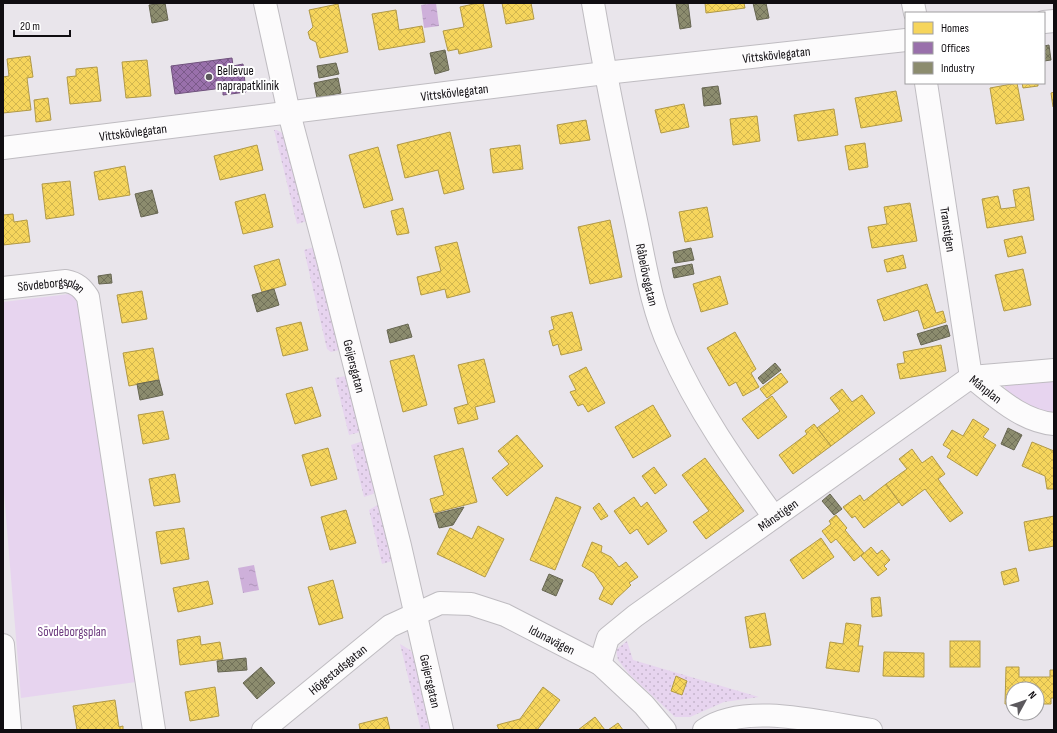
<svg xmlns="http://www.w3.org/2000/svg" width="1057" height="733" font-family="'Sofia Sans Condensed',sans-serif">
<defs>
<pattern id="grass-dots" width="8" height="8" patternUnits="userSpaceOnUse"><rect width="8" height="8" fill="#e7d4ef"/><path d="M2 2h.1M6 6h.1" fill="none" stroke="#c5b5cc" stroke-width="1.8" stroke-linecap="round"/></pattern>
<pattern id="water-ripples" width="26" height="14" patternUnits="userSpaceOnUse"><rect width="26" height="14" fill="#ceb0da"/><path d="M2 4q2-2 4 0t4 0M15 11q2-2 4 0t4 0" fill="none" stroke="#b096ba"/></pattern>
<pattern id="homes-cross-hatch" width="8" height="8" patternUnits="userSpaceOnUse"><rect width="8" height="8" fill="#f6d55c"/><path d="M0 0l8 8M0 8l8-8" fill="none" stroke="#d2b64f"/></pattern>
<pattern id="offices-cross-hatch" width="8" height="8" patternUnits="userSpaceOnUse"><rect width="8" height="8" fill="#9970ab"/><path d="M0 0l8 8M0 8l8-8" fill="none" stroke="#7b5a8a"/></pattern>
<pattern id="industry-cross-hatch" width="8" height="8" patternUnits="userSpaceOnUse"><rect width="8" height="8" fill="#8c8c6e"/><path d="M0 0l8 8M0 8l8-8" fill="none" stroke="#717159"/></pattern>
</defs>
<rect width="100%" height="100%" fill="#e9e5eb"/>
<!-- grass -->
<g fill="url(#grass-dots)">
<polygon points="274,130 277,130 282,133 286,141 307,221 297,224"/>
<polygon points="314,247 339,350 331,352 327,349 304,250"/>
<polygon points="346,376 360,432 349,435 335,378"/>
<polygon points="363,441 375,490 373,494 364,497 351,445"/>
<polygon points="379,504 392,561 382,564 369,510"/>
<polygon points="627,641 633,660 759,697 724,702 690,717 675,717 629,674 618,660 616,650"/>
<polygon points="400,644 410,650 415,657 432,730 421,730"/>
</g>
<!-- park -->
<g fill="#e7d4ef">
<polygon points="69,294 78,298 136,682 21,698 3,481 3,302"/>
<polygon points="1054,379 1054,415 1030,407 1009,396 1004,385"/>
</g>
<!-- water -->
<g fill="url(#water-ripples)">
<polygon points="436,3 439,26 424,28 421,5"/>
<polygon points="254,565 259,590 243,593 238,568"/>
</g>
<!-- homes -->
<g fill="url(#homes-cross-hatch)" stroke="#b19946">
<polygon points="478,3 483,3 492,47 459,54 458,49 448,51 443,31 464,27 460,7"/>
<polygon points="502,3 531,3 534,19 506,24"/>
<polygon points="705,3 744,3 745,8 706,13"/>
<polygon points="338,4 348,52 320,58 316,42 310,39 308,32 313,27 309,10"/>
<polygon points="396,10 399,30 422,26 425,42 379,50 372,14"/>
<polygon points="30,56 33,77 27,78 31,110 3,113 3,77 9,76 7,59"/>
<polygon points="147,60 151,96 126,98 122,62"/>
<polygon points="97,67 101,101 70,104 67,77 76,76 76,69"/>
<polygon points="1017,83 1024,120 996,124 990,88"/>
<polygon points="1022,83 1038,83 1038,86 1023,88"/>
<polygon points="896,91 902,121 861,128 855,98"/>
<polygon points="1054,92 1054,107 1053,107 1051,93"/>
<polygon points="48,98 51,120 36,122 34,100"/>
<polygon points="684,104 689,127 661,133 655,110"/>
<polygon points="834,109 838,135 798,141 794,115"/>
<polygon points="757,116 760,141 733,145 730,119"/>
<polygon points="586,120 590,140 560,144 557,125"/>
<polygon points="450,132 464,189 444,194 438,170 405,178 397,145"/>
<polygon points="865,143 868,167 849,170 845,146"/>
<polygon points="257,145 263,170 220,180 214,156"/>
<polygon points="520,145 523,169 493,173 490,149"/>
<polygon points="378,147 393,200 364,208 349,155"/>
<polygon points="125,166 130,195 99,200 94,172"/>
<polygon points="70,181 74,215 46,219 42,184"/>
<polygon points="1029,187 1034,220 987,228 982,199 998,196 1001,209 1016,207 1013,190"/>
<polygon points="265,194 273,227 243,234 235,202"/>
<polygon points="910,203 917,241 872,248 868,227 887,224 884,207"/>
<polygon points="707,207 713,237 685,242 679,212"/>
<polygon points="403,208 409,233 397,235 391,211"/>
<polygon points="13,214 14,222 27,220 30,242 3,245 3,215"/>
<polygon points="610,220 622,277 590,284 578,227"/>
<polygon points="1022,236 1026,253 1008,257 1004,240"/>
<polygon points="457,242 470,292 447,298 445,289 421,295 417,277 441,271 435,247"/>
<polygon points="903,255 906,268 887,272 884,260"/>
<polygon points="279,259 286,285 262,292 254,266"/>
<polygon points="1023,269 1031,305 1004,311 995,275"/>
<polygon points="720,276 728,304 701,312 693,284"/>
<polygon points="927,284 936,313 943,311 946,322 924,329 918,310 884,321 877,300"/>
<polygon points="142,291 147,319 122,323 117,295"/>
<polygon points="572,312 582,350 561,355 558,344 553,346 549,331 554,329 551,317"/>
<polygon points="301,322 308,350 283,356 276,328"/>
<polygon points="735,332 756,369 751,373 759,387 743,396 736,382 729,386 707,348"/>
<polygon points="941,345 946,371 900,379 897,364 905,363 903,352"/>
<polygon points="153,348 159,380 129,386 123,353"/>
<polygon points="414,355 427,405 403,412 390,361"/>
<polygon points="484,359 495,402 475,407 478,419 458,424 454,408 468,404 458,365"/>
<polygon points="586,367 605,403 588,412 583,404 578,406 570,392 576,390 569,376"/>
<polygon points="781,373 788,382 767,398 760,389"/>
<polygon points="312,387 321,416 295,424 286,394"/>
<polygon points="842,389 852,402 862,395 875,413 831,446 817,428 840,411 830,398"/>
<polygon points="772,396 787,417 758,439 742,419"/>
<polygon points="653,405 671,436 633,458 615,427"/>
<polygon points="163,411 169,439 143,444 138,415"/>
<polygon points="973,419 989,429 983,437 996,445 977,476 947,457 951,450 943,445 952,430 963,436"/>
<polygon points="814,424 831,446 793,474 779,455 807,434 805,431"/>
<polygon points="517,435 543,466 507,496 492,478 509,464 498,451"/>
<polygon points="1032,442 1054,451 1054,489 1047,489 1045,476 1022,466"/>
<polygon points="328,448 337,479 311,486 302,455"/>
<polygon points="463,448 477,502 434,513 430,499 444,495 434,456"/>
<polygon points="912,449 922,463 932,456 945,474 938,479 963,513 950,522 925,489 902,506 886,484 907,469 899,459"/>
<polygon points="705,458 744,511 706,539 693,522 709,511 682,475"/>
<polygon points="654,467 667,485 655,494 642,476"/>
<polygon points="175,474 180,502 154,506 149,479"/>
<polygon points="886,484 899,502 864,528 855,516 852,518 843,507 860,495 864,501"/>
<polygon points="556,497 581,507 555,570 530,560"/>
<polygon points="634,497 641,507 647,502 667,531 648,545 637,529 630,534 614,511"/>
<polygon points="599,503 608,516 601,520 593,508"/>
<polygon points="346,510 356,543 330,550 321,517"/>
<polygon points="836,515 847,528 845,530 864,553 854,561 836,539 831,543 822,531 831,524 829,521"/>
<polygon points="1054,516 1054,546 1029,551 1024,522"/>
<polygon points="478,526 504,539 485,577 437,554 450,528 472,539"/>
<polygon points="184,528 189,559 161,564 156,532"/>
<polygon points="821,538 834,557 803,579 790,560"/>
<polygon points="592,542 602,546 601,552 611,557 619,567 626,562 638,577 629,583 631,585 615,600 612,605 599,599 604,588 594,573 582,566"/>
<polygon points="871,547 877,554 882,550 890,560 884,566 887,569 878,576 861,556"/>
<polygon points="1016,568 1019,581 1004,585 1001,572"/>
<polygon points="333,580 343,618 319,625 308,587"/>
<polygon points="208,581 213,604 178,612 173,588"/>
<polygon points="880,597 882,616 872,617 871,598"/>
<polygon points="765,613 771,645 750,648 745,617"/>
<polygon points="846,623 861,625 858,646 863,646 859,672 826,668 830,642 843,644"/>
<polygon points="200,636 201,645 220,642 223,659 180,665 177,640"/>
<rect x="950" y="641" width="30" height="26"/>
<polygon points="884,652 924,653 924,677 883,676"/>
<polygon points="1006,667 1019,667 1019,677 1050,677 1050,670 1054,670 1054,698 1051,698 1051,704 1037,704 1037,689 1013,689 1013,704 1005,704"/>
<polygon points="676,676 687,681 682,695 671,691"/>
<polygon points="215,687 219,716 190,721 185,692"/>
<polygon points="543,687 560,700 537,730 499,730 497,725 520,719"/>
<polygon points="115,700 119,727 123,726 123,730 77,730 73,706"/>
<polygon points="387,717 390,730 360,730 359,724"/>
<polygon points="595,717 605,730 578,730"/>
<polygon points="618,723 623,730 608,730"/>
</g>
<!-- offices -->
<polygon fill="url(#offices-cross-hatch)" stroke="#70527d" points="232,58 233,66 243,64 246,92 223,95 223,88 175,94 171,66"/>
<!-- industry -->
<g fill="url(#industry-cross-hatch)" stroke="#676652">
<polygon points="165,3 168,20 152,23 149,5"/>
<polygon points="676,3 688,3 691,27 680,29"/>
<polygon points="753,3 766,3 769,18 757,20"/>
<polygon points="1049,45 1051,60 1044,61 1044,46"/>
<polygon points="445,50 449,70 435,74 430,53"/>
<polygon points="336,63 339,74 319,78 317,66"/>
<polygon points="338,78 341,93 317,98 314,83"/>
<polygon points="718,86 721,104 704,106 702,88"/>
<polygon points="152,190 158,213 141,217 135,194"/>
<polygon points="691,248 694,260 675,263 673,252"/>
<polygon points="692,264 694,274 674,278 672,268"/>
<polygon points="111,274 112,283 99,284 98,276"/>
<polygon points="274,289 279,305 257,312 252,295"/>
<polygon points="408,324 412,337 390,343 387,330"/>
<polygon points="947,325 950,336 921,345 917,334"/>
<polygon points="775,363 781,370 763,384 758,378"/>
<polygon points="159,380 163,395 140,400 137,384"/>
<polygon points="1008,428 1022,435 1014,450 1001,444"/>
<polygon points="830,494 842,509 834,515 822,501"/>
<polygon points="464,507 453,525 439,528 435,514"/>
<polygon points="549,574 563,580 556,596 542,590"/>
<polygon points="246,658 247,670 218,672 217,661"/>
<polygon points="261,667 275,683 257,699 243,683"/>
</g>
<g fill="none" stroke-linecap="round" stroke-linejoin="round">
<!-- minor casing -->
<g stroke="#bfbcc1" stroke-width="24">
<g id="minor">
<path id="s1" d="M265 3 289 113 329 264 400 546 442 730"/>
<path id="s2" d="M593 3C605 73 619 141 634 211 644 256 650 305 670 348 697 409 735 463 774 517"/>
<polyline points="913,3 915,13"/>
<polyline points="1044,22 1054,21"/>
<path id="s3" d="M926 83 971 377"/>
<path id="s4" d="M3 148 605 73 906 40"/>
<path id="s5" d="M3 288 66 281C77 283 82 288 88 297L154 730"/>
<path id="s6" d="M971 377C996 396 1021 421 1054 424"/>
<polyline points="971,377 1054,370"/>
<polyline points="3,645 10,730"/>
<path id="s7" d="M600 664 608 638 635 616 971 377"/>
<path id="s8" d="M263 730 390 626 440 603 471 604 505 615 600 664 644 705 665 730"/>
<path d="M704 730C745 701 824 723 871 730"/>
</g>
</g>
<!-- minor -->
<use href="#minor" stroke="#fcfbfc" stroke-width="22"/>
</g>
<!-- markers -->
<circle fill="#5c595d" stroke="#fff" stroke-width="1.5" cx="209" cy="77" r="4"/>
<g text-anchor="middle" stroke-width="4" stroke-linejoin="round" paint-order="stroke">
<!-- street labels -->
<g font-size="13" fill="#100d11" stroke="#fff">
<text dy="5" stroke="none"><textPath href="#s4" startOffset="779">Vittskövlegatan</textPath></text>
<text dy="5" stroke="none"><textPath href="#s4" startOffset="455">Vittskövlegatan</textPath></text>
<text dy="5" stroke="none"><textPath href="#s4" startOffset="131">Vittskövlegatan</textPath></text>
<text dy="5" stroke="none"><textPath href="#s3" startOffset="148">Transtigen</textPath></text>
<text dy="5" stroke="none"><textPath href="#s2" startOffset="277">Råbelövsgatan</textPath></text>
<text dy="5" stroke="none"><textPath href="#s5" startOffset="49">Sövdeborgsplan</textPath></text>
<text dy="5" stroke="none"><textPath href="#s1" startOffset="374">Geijersgatan</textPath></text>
<text dy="5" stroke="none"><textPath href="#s6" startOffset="19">Månplan</textPath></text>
<text dy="5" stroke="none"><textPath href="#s7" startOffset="237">Månstigen</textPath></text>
<text dy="5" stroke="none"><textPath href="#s8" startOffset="339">Idunavägen</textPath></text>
<text dy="5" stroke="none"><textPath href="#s8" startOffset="96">Högestadsgatan</textPath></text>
<text dy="5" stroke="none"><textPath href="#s1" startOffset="698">Geijersgatan</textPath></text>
</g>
<!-- poi labels -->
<g font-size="13" fill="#100d11" stroke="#fff" text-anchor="start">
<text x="217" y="75">Bellevue<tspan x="217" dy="15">naprapatklinik</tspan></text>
</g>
<!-- park labels -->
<g font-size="13" fill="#6c397e" stroke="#fff">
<text x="72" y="636">Sövdeborgsplan</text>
</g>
</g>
<!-- border -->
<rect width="1057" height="733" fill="none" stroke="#100d11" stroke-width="8"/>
<!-- legend -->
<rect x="905" y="12" width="140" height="72" fill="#ffffff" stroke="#9f9ea0"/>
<rect x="913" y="22" width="20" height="12" fill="#f6d55c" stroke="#9f9ea0"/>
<text x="941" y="32" font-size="12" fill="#100d11">Homes</text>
<rect x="913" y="42" width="20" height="12" fill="#9970ab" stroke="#9f9ea0"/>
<text x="941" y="52" font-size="12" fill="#100d11">Offices</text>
<rect x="913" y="62" width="20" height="12" fill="#8c8c6e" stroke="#9f9ea0"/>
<text x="941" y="72" font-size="12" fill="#100d11">Industry</text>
<!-- north arrow -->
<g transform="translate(1025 701) rotate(50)"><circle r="19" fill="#ffffff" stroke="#9f9ea0"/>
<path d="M0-3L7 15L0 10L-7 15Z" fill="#5c595d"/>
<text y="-6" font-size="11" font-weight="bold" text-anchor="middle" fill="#100d11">N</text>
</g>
<!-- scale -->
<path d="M14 30v6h56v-6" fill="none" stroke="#100d11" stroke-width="2"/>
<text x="20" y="30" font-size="12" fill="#100d11" stroke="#ffffff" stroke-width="3" paint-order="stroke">20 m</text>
</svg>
